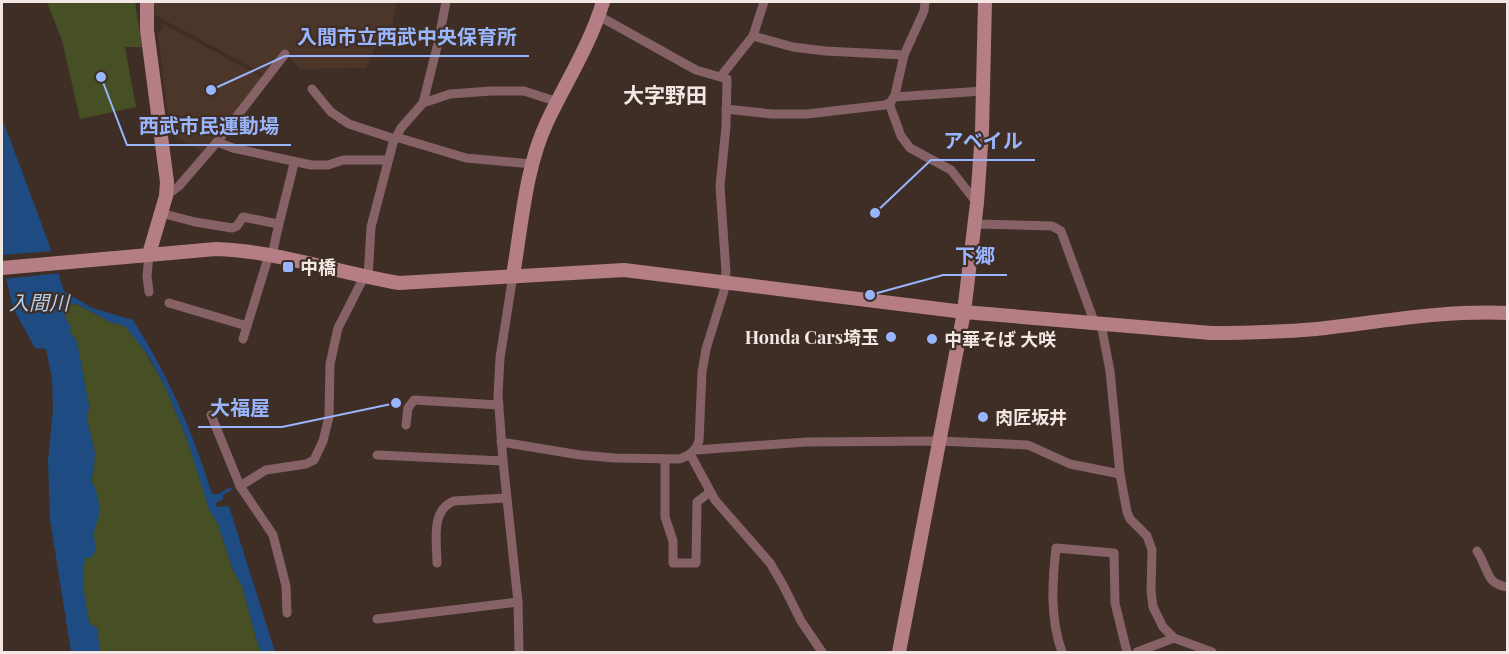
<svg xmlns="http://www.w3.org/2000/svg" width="1509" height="654" font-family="'Playfair Display','Noto Sans JP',serif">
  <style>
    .built { fill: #4c362a }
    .green { fill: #465024 }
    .water { fill: #1e4b81 }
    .pier { fill: #3e2e25 }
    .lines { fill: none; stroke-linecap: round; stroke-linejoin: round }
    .street { stroke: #866267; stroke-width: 9 }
    .secondary { stroke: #b57d84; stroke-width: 14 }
    .poi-dot { fill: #99b5fd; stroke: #3e2e25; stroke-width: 2 }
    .labels { text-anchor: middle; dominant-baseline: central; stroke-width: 4.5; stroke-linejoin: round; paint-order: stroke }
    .poi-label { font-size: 18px; font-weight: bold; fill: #f2e7e2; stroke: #3e2e25; text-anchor: start }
    .water-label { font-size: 20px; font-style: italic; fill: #b4cdee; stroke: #3e2e25 }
    .quarter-label { font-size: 21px; font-weight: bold; fill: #f2e7e2; stroke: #3e2e25 }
    .leader { fill: none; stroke: #99b5fd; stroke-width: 2 }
    .callout-dot { fill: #99b5fd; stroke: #3e2e25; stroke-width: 2 }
    .callout-label { font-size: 20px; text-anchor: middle; font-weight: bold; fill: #99b5fd; stroke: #3e2e25; stroke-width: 4.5; stroke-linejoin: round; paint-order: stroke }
  </style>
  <rect width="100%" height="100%" fill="#3e2e25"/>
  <!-- built -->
  <g class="built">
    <path d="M153,2H396L392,30L377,43L366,68L300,69L282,50L265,75L155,15Z"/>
    <path d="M164,24L264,78L203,152L170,134L158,35Z"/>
  </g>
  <!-- green -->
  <g class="green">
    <path d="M47,2H135L142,47H125L136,107L80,119L62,40Z"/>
    <path d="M77,304L110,322L125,326L142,346L165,387L187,439L214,518L218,524L233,570L242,586L260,652H100L97,628L89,623C86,605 81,585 83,567C88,534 110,515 91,480L94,469L95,453L87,419L89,406L77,342L70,332L65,318L67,305Z"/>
  </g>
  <!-- water -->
  <path class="water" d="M2,118L49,244L64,291L92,308L133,320C168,375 193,432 212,494H218L231,487L232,490L223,495V499L216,503L217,507L229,506L275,652H260L242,586L233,570L218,524L209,510L187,439L165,387L147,354L125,326L110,322L77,304L67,305L65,318L71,327L70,332L77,342L89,406L87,419L95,453L94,469L91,480C98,493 101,504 98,519C97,523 94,529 94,533C94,542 98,549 92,557L86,558L83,568L84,592L89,623L97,628L100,652H71L50,519L48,461L53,409L52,379L46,349L35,348L13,308L2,260Z"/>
  <!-- pier -->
  <path class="pier" d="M54,251L61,273L3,279L2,255Z"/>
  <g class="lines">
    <!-- street -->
    <g class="street">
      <path d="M753,36L793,47L825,51L904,55"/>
      <path d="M721,76L753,36L764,2"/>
      <path d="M312,89L331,112L349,124L395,139"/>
      <path d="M894,97L983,91"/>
      <path d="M423,103L438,43L446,2"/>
      <path d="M889,103L901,136L910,148L951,170L977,203"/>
      <path d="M726,109L772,114H807L885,105L891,102L895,95L904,55L924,11L925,2"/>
      <path d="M396,137L466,158L532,164"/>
      <path d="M217,142L233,148L311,165H328L343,160H388"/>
      <path d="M166,196L179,186L217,142L285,54"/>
      <path d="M161,213L195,222L232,228L237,226L243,217L278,224"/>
      <path d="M975,224L1052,226L1061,231L1095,324"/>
      <path d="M149,254L147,276L149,292"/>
      <path d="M272,256C278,224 287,194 294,163"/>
      <path d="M513,275L500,358L498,395L503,461L518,602L519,652"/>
      <path d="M368,278L371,227L393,143L401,128L423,103L450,94L491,91H524L558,102"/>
      <path d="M169,303L247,326"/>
      <path d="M1101,324L1110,371L1120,474L1127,512L1130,519L1147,536L1152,550L1151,591L1153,607L1163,627L1174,638L1212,652"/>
      <path d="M243,339L269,255"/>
      <path d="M211,415L240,486L273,535L286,586L287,613"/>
      <path d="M406,425L408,408L414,400L499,405"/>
      <path d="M501,442L580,455L615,458L679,459C689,456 695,452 699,441L702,372L706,349L724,291L726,272L720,186L726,127L727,79L696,70L599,16"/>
      <path d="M696,450L806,442L939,441L1028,445L1070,464L1120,474"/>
      <path d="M690,454L715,500L770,563L783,585L801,621L822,652"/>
      <path d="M377,455L503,461"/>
      <path d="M665,459V517L673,541V563H696L697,502L710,492"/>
      <path d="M240,486L266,470L306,464L314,460L323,441L329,417L330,364L338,328L364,277"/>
      <path d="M1477,551C1489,569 1485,584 1508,587"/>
      <path d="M437,563C437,542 430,510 454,501L506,498"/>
      <path d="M377,619L518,602"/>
      <path d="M1062,652C1050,619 1052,583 1056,548L1114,553L1115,603L1127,652"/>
      <path d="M1137,652L1174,638"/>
    </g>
    <!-- secondary -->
    <g class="secondary">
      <path d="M147,2V30L167,182L166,196L149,254"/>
      <path d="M2,268L216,249C278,251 338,273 399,283L624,270L964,312L1211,333C1246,333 1281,332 1316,329C1380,322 1443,310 1508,313"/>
      <path d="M513,275C522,224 525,169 547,122C566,82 590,45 603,2"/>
      <path d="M899,652L964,312L977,203L982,131L985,2"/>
    </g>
  </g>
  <!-- markers -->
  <g class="poi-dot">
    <rect x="282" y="261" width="12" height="12" rx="3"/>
    <circle cx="891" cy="337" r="6"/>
    <circle cx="932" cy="339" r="6"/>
    <circle cx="983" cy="417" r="6"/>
  </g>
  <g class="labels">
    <!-- poi labels -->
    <g class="poi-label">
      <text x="300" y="267">中橋</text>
      <text x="879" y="337" text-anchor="end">Honda Cars埼玉</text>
      <text x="944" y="339">中華そば 大咲</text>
      <text x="995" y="417">肉匠坂井</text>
    </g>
    <!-- water labels -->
    <g class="water-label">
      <text x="39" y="301">入間川</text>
    </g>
    <!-- quarter labels -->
    <g class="quarter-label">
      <text x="665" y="94">大字野田</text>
    </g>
  </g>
  <!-- callouts -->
  <path class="leader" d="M211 90L285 56H529M101 77L127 145H291M875 213L931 160H1035M870 295L943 275H1007M396 403L282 427H198"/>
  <g class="callout-dot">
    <circle cx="211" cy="90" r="6"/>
    <circle cx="101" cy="77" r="6"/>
    <circle cx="875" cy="213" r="6"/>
    <circle cx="870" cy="295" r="6"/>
    <circle cx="396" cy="403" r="6"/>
  </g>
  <g class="callout-label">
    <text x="407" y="44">入間市立西武中央保育所</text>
    <text x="209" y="133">西武市民運動場</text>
    <text x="983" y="148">アベイル</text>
    <text x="975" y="263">下郷</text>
    <text x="240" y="415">大福屋</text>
  </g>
  <!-- border -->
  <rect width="1509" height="654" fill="none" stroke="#f2e7e2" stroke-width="6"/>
</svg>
